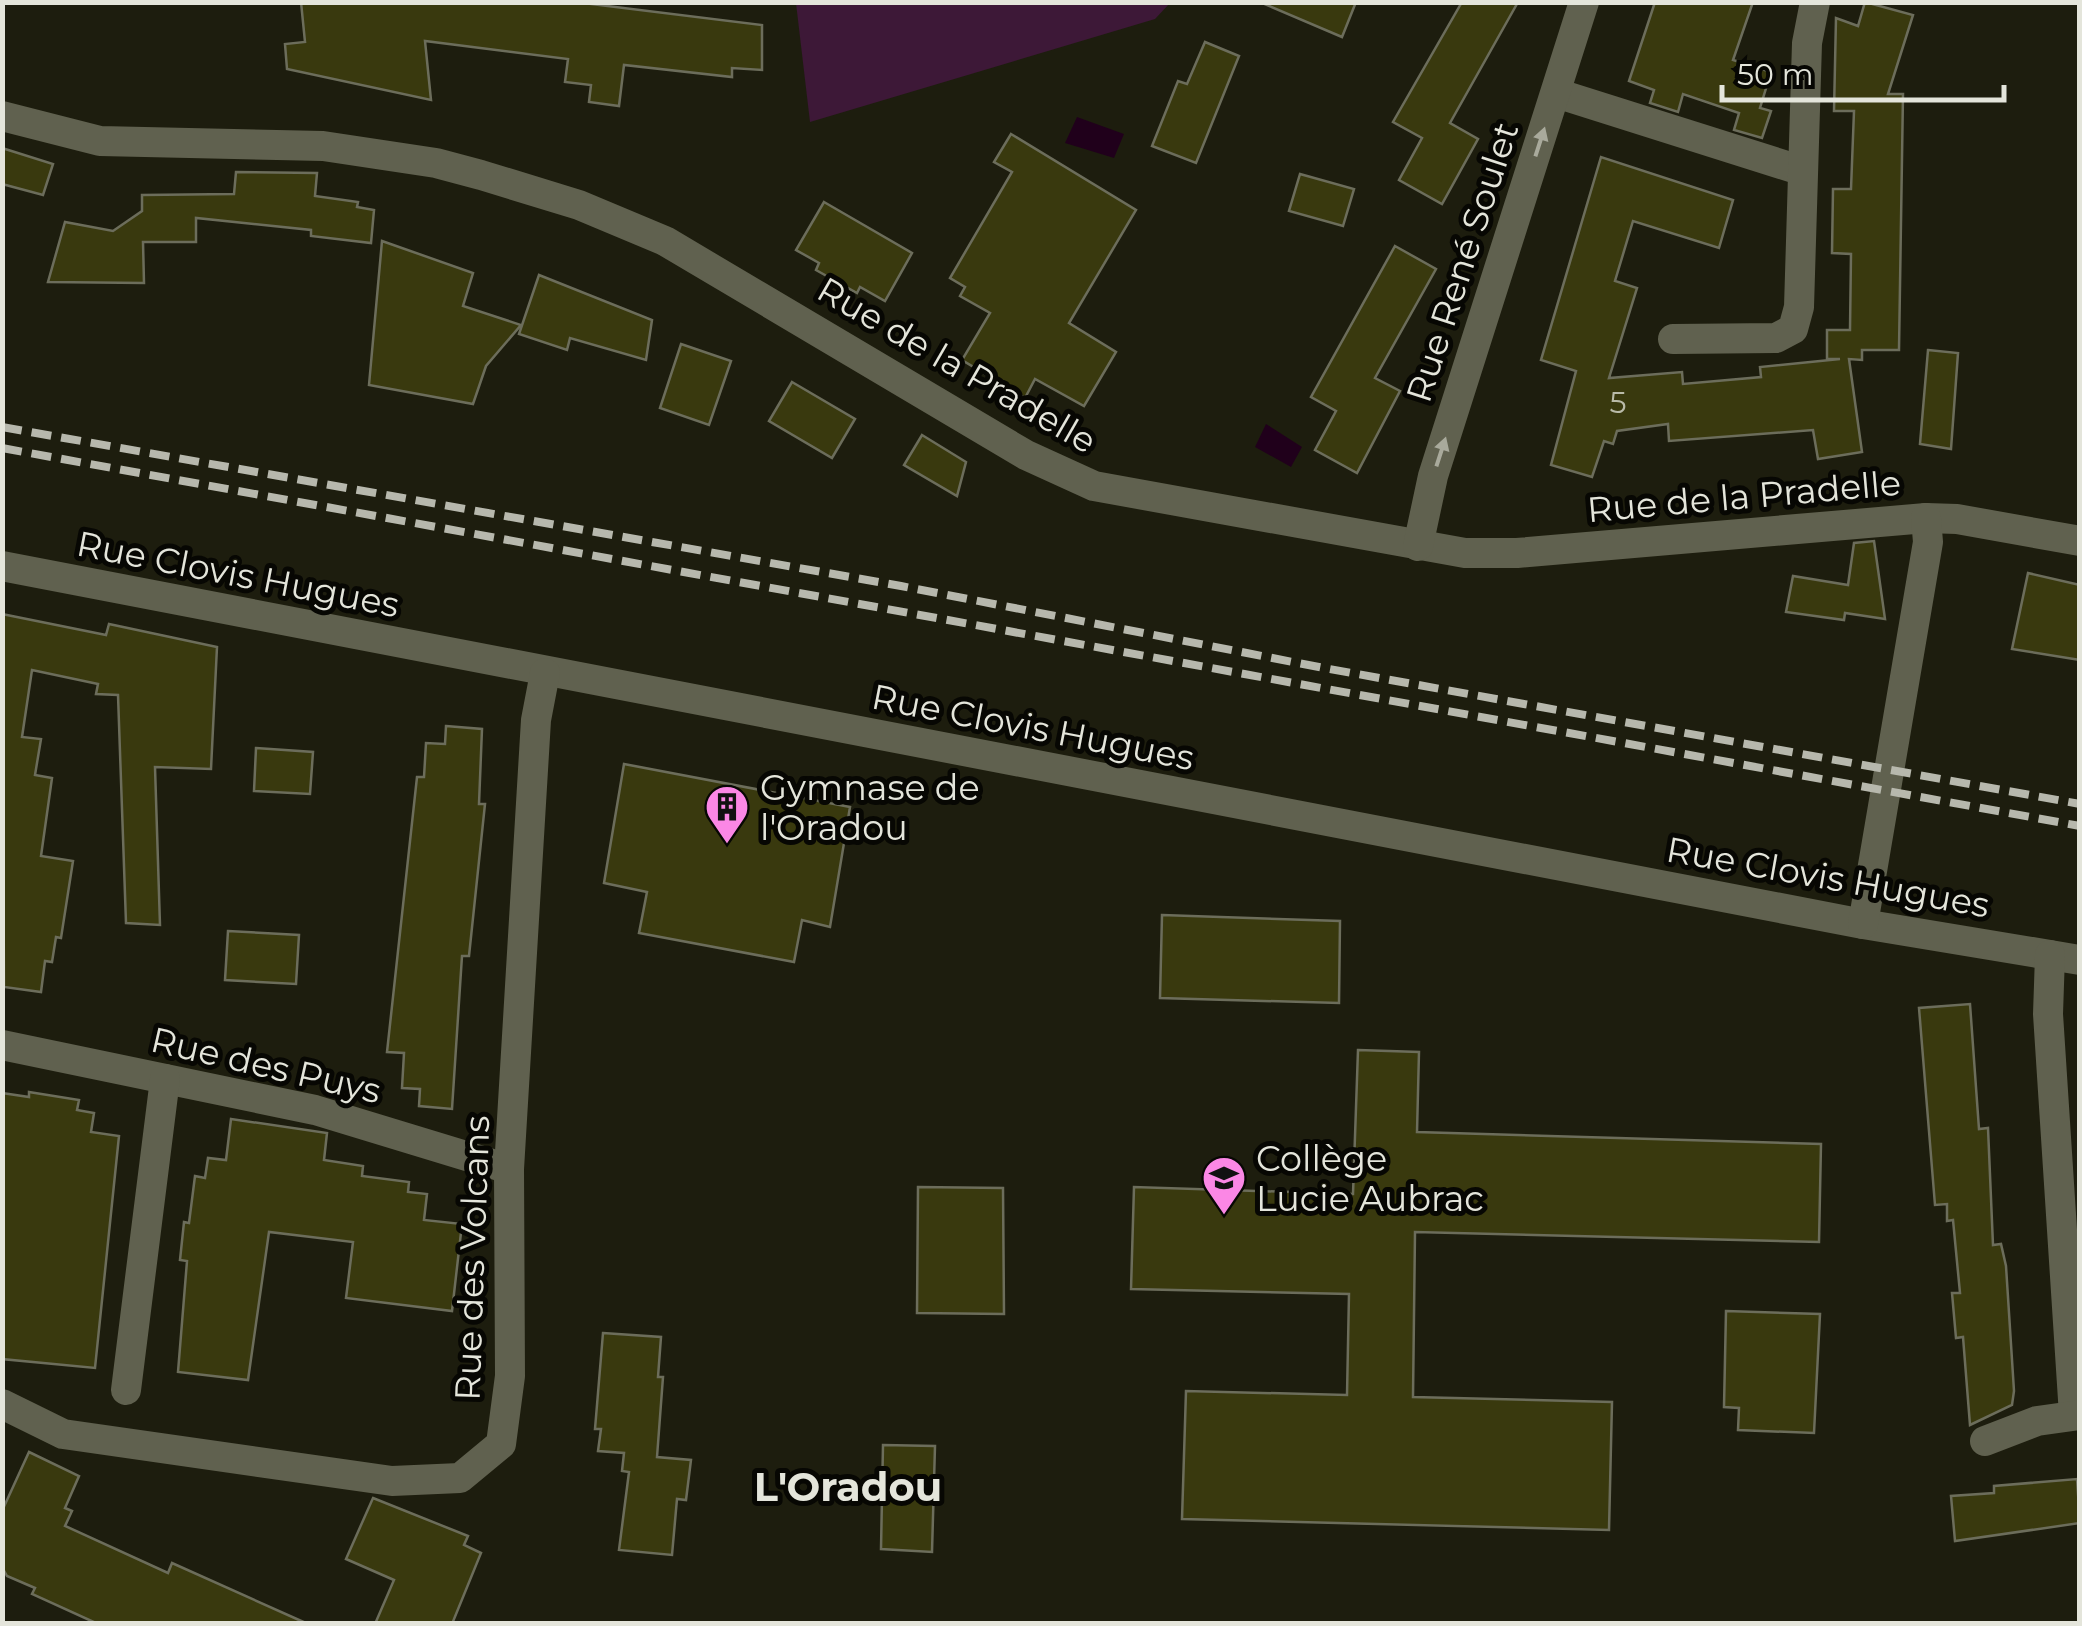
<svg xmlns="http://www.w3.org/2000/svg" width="2082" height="1626" font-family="Montserrat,sans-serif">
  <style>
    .green { fill: #3d1837 }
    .water { fill: #20001b }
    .building { fill: #39390e; stroke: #6c6d5b; stroke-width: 2.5 }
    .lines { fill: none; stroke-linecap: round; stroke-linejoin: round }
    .minor { stroke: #60614f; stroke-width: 30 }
    .rail { stroke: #b7b8ad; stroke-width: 8; stroke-dasharray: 20 10; stroke-linecap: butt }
    .oneway { fill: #a9aa9c }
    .labels { text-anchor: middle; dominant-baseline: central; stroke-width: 10; stroke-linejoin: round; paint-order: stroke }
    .number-label { font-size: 30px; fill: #b9baa8 }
    .street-label { font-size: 35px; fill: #e4e5db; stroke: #070703 }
    .poi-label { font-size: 35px; fill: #e4e5db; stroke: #070703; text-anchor: start }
    .quarter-label { font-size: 40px; font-weight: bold; fill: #e4e5db; stroke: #070703 }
  </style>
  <rect width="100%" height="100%" fill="#1d1d0e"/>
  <!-- green -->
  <path class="green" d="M796,3V2L1170,3L1155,19L810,122Z"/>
  <!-- water -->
  <g class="water">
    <path d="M1077,117L1124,134L1114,158L1065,143Z"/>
    <path d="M1266,424L1302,447L1291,467L1255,447Z"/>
  </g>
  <!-- building -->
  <g class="building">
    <path d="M301,2H575L762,25V70L732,68V77L624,65L619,106L589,102L591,85L565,82L568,59L425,41L431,100L287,69L285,44L305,42Z"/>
    <path d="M1260,2H1356L1342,37Z"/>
    <path d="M1462,2H1518L1450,123L1478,139L1442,204L1399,180L1422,138L1393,122Z"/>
    <path d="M1655,2H1753L1733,60L1771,72L1760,108L1771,111L1762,138L1734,130L1739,113L1683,94L1678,112L1650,103L1654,90L1629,81Z"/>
    <path d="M1865,2L1913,15L1888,94H1903L1899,350H1862V360L1849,359L1862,452L1818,459L1813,430L1669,441L1668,424L1617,431L1613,444L1604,441L1592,477L1551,465L1576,371L1541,360L1601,157L1733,200L1719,248L1633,221L1615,281L1637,288L1609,378L1682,372L1683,384L1761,377L1760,367L1840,359H1827V330H1850L1851,254L1832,253L1833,189H1851L1854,111H1834L1836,18L1858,26Z"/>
    <path d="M1205,42L1239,56L1196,163L1152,146L1178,81L1187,84Z"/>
    <path d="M1011,134L1136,210L1069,323L1116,352L1084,406L1035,379L1025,398L962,360L990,313L960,296L965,287L950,278L1012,172L994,162Z"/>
    <path d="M2,148L53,164L43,195L2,184Z"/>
    <path d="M236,172L317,173L315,196L358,202L357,207L374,210L371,243L311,236V230L196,218V242H143L144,283L48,282L65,222L113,231L142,211V195L234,194Z"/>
    <path d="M1300,174L1354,189L1343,226L1289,211Z"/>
    <path d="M824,202L912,253L885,301L860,287L857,293L816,270L819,263L796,250Z"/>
    <path d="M382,241L473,273L463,306L521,325L486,366L473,404L369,385Z"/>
    <path d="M1395,246L1436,269L1375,378L1400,391L1357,473L1315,450L1336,411L1311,397Z"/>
    <path d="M539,275L652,320L646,360L570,338L567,350L519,334Z"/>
    <path d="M681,344L731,361L709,425L660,408Z"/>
    <path d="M1928,350L1958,353L1951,449L1920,444Z"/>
    <path d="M792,382L855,419L832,458L769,421Z"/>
    <path d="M922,435L966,462L957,496L904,465Z"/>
    <path d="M1874,541L1885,619L1845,613L1844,620L1786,612L1793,576L1848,585L1854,543Z"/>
    <path d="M2028,573L2080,585V660L2012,649Z"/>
    <path d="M2,614L106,635L109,624L217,647L211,769L155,767L160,925L126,923L118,695L96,694L98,684L32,670L22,737L41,739L35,775L52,778L41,856L73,861L61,938L56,937L52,962L45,961L41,992L4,987Z"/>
    <path d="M446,726L482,729L479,804H485L469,956H462L452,1109L419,1106L420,1089L402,1088L404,1053L387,1052L417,777H424L426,743L445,744Z"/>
    <path d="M256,748L313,752L310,794L254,791Z"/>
    <path d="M624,764L850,807L830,927L802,920L794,962L639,933L647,892L604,883Z"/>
    <path d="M1162,915L1340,921L1339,1003L1160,998Z"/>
    <path d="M228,931L299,935L296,984L225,980Z"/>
    <path d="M1970,1004L1979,1129L1988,1128L1993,1245L2001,1244L2006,1266L2014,1391L2012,1405L1970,1425L1963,1337L1956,1338L1952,1293H1960L1953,1220L1947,1221V1204L1935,1205L1919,1008Z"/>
    <path d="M1358,1050L1419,1052L1417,1132L1821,1144L1819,1242L1415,1232L1413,1397L1612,1402L1609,1530L1182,1519L1186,1391L1347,1395L1349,1294L1131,1289L1134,1187L1353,1194Z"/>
    <path d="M29,1092L79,1100L77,1110L94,1113L91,1132L119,1136L95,1368L2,1359V1093L29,1097Z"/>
    <path d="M231,1119L327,1133L324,1160L363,1166L362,1176L409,1182L408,1192L427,1194L424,1220L462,1224L452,1311L346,1298L353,1242L269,1232L248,1380L178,1372L187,1261L180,1260L184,1222L189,1223L195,1176L205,1178L208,1158L226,1160Z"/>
    <path d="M918,1187L1003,1188L1004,1314L917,1313Z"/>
    <path d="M1726,1311L1820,1314L1814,1433L1738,1430L1739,1408L1724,1407Z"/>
    <path d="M603,1333L661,1337L658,1377H663L657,1457L691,1460L686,1500L677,1499L672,1555L619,1550L629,1472L622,1471L624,1453L598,1451L601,1429H595Z"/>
    <path d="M883,1445L935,1446L932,1552L881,1549Z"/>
    <path d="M29,1452L79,1476L65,1508L72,1511L65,1526L168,1573L172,1563L308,1624H98L32,1594L35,1588L7,1576L2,1567V1511Z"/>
    <path d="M2077,1479L2080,1523L1955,1541L1951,1496L1994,1493V1486Z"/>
    <path d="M373,1498L468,1536L464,1545L481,1553L452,1624H375L394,1580L346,1559Z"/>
  </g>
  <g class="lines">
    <!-- minor -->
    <g class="minor">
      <path d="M1556,93L1803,171"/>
      <path d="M2,116L100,141L323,146L436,163L481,175L579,205L665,241L1026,455L1094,486L1465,553H1517L1926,518L1957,519L2080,541"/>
      <path d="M1673,339L1776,338L1793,329L1799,307L1807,43L1815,2"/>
      <path d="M1418,546L1433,476L1584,2"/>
      <path d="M2,566L1863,924L2080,960"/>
      <path d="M1863,924L1928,542L1926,518"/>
      <path d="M2050,955L2048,1014L2074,1415"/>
      <path d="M2,1045L315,1110L509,1169"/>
      <path d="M126,1390L165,1079"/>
      <path d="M2,1404L63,1434L392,1481L460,1478L501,1444L510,1376L509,1169L536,720L545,673"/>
      <path d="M1985,1441L2037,1421L2080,1415"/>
    </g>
    <!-- rail -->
    <g class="rail">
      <path d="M2,427L901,586L1324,668L2080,804"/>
      <path d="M2,448L2080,826"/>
    </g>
  </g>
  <!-- one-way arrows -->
  <defs><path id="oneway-solid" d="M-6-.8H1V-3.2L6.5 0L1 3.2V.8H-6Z" transform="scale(2.5)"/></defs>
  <g class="oneway">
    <use href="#oneway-solid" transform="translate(1540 142) rotate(-72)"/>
    <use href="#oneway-solid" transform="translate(1441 452) rotate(-72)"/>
  </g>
  <!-- icons -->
  <defs>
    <symbol id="building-pin" viewBox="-11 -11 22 30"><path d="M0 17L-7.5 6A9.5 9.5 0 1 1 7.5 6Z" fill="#fb87e5" stroke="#070703"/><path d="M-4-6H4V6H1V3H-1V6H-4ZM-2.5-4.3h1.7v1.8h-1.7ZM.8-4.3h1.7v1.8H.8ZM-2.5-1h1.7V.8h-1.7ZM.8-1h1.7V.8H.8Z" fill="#111"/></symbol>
    <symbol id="school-pin" viewBox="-11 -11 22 30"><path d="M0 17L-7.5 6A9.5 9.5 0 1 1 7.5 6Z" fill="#fb87e5" stroke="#070703"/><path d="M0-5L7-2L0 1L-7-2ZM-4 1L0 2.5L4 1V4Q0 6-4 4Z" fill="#111"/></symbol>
  </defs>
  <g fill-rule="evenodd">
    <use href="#building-pin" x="702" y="782" width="50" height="68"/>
    <use href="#school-pin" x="1199" y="1153" width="50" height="68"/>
  </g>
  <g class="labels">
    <!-- number labels -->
    <g class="number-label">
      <text x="1618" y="402">5</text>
    </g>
    <!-- street labels -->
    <g class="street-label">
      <text transform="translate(1462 262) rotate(-72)">Rue René Soulet</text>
      <text transform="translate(957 365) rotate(30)">Rue de la Pradelle</text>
      <text transform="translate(1744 496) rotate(-5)">Rue de la Pradelle</text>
      <text transform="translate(238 574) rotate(11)">Rue Clovis Hugues</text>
      <text transform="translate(1033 727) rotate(11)">Rue Clovis Hugues</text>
      <text transform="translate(1828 877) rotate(10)">Rue Clovis Hugues</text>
      <text transform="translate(266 1065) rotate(13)">Rue des Puys</text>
      <text transform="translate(472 1258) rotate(-88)">Rue des Volcans</text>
    </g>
    <!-- poi labels -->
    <g class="poi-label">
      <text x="760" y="787">Gymnase de<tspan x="760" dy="40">l'Oradou</tspan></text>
      <text x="1256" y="1158">Collège<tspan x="1256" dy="40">Lucie Aubrac</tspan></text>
    </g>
    <!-- quarter labels -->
    <g class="quarter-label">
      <text x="848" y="1486">L'Oradou</text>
    </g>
  </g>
  <!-- border -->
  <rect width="2082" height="1626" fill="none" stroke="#e4e5db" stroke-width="10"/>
  <!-- scale -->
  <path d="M1722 85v15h282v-15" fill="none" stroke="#e4e5db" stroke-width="5"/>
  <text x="1737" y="85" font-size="30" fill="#e4e5db" stroke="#070703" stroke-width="8" paint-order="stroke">50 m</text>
</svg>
